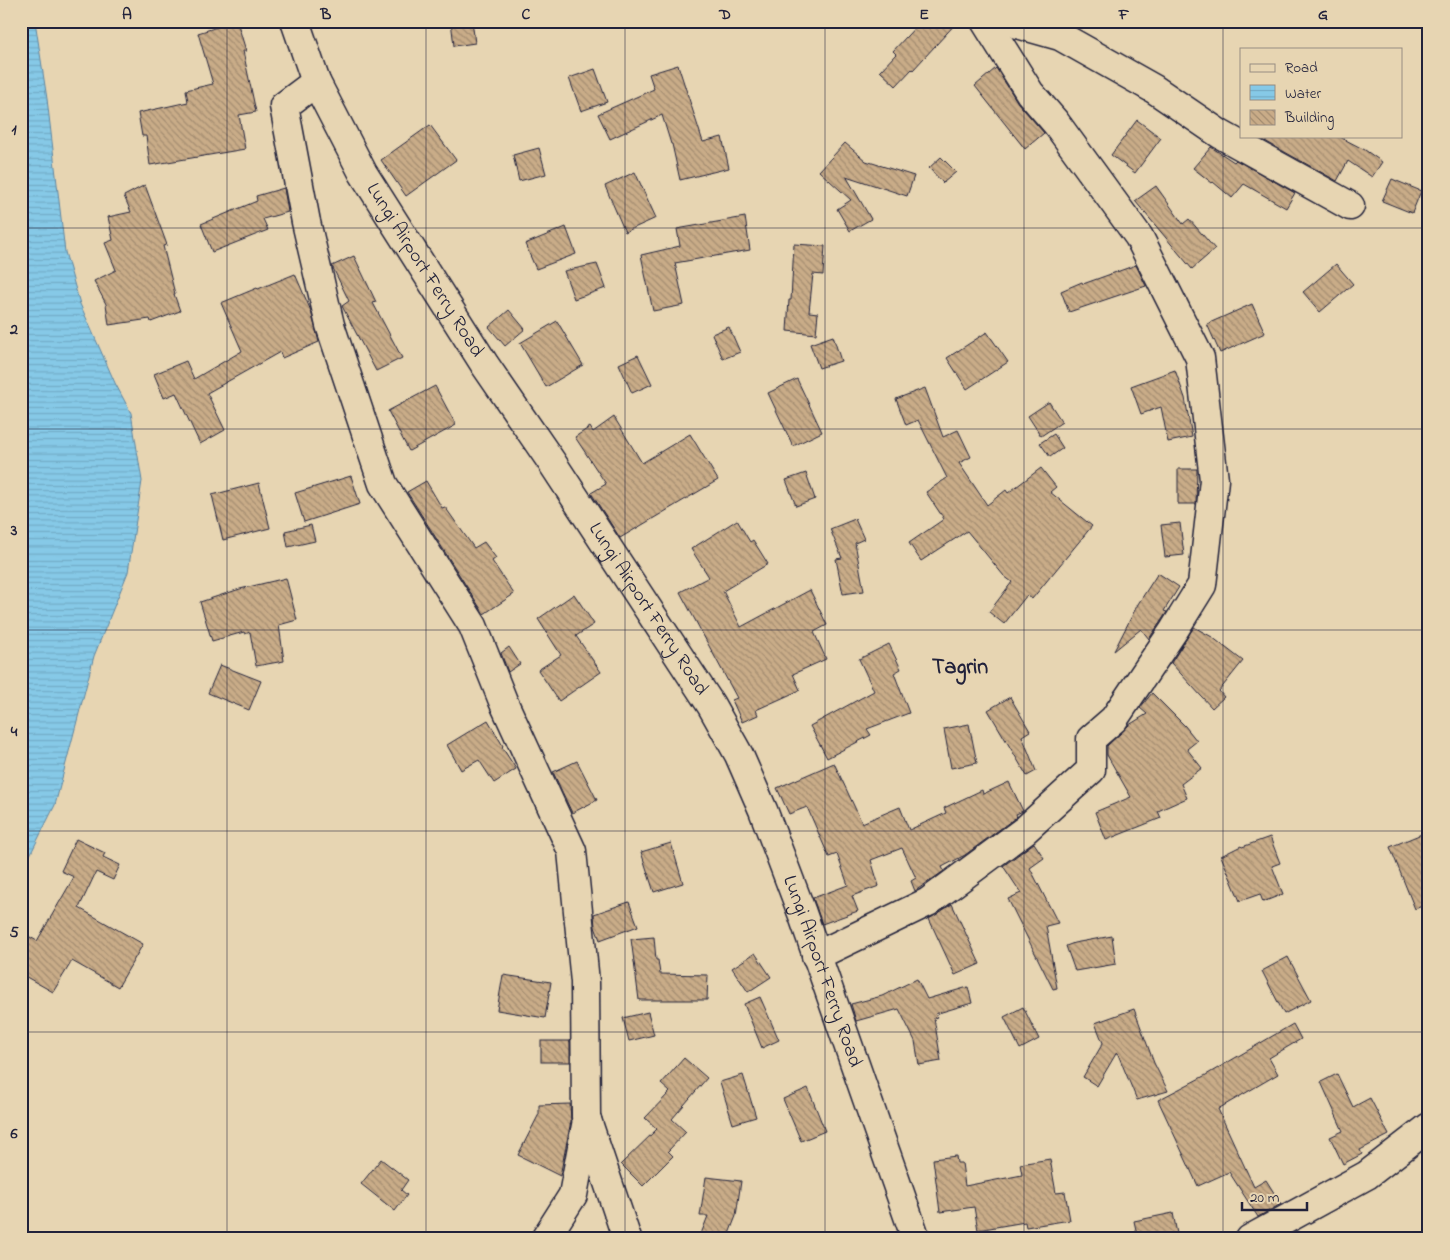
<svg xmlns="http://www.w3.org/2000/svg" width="1450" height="1260" font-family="'Indie Flower',sans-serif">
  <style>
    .water { fill: url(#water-rules); stroke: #5e86a2 }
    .building { fill: url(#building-back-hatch); stroke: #22223b }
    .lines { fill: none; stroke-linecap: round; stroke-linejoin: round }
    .minor-casing { stroke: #22223b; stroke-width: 31 }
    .major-casing { stroke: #22223b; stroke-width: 31 }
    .minor { stroke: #e7d5b2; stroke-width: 28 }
    .major { stroke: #e7d5b2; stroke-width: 28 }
    .grid { fill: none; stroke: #22223b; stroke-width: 1; stroke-opacity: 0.55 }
    .labels { text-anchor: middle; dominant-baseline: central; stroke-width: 4.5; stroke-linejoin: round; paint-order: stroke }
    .street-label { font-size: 20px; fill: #22223b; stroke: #e7d5b2 }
    .quarter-label { font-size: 22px; font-weight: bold; fill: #22223b; stroke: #e7d5b2 }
    .neatline { fill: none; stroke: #22223b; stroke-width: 2 }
    .grid-label { font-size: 16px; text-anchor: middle; font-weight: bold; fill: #22223b }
  </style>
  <defs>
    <pattern id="water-rules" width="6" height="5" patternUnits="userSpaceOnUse" patternTransform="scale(1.25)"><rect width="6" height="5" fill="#86c9e7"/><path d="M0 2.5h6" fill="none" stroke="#73acc7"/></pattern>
    <pattern id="building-back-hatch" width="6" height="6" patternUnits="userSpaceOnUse" patternTransform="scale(1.25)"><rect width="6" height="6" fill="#c9ac88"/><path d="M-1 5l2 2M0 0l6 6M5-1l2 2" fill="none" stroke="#a38c70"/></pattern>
  </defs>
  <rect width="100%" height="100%" fill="#e7d5b2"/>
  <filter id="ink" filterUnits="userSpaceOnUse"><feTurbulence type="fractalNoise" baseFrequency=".02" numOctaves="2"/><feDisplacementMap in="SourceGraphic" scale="10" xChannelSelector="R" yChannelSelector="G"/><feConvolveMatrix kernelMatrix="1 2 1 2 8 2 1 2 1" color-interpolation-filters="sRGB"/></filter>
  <g filter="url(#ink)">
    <!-- water -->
    <path class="water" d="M21,21H35L47,99L65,252L80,304L115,383L131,413L142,481L128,572L94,656L55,805L21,873Z"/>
    <!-- building -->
    <g class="building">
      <path d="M237,21L246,51H243L256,112L239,115L245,149L150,165L146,136H142L138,113L188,102L186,90L213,84L198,33Z"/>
      <path d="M451,21H472L475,43L454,46Z"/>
      <path d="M921,21H958L913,70L912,69L896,86L880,71L896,54L893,51Z"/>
      <path d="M678,65L703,142L722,137L729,168L680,180L672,144H671L662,115L610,139L598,114L654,89L649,74Z"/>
      <path d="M996,68L1018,103L1044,133L1025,149L975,86Z"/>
      <path d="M595,69L607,102L581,111L569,78Z"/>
      <path d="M1137,120L1161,138L1135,173L1111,155Z"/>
      <path d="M430,125L456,160L406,196L381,160Z"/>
      <path d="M1265,136H1338L1365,150L1382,162L1372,177L1348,161L1337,181L1263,140Z"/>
      <path d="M845,143L866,161L914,176L907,196L846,176L871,219L850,231L837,209L851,200L819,171Z"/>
      <path d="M1211,147L1234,162L1236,160L1295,193L1286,208L1244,184L1232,198L1213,182L1212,183L1193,168Z"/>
      <path d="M539,148L546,174L519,181L513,155Z"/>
      <path d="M941,157L956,172L943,183L929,168Z"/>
      <path d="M635,172L656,218L625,232L605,186Z"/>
      <path d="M1392,179L1421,191L1412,213L1382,201Z"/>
      <path d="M145,185L167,245L163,246L175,294H174L180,311L151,322L150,319L109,325L106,304L94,281L116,270L105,243L113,240L108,217L131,212L124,196Z"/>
      <path d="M1156,186L1183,224L1189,219L1215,249L1192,269L1135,201Z"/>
      <path d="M284,188L288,212L263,219L268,230L212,252L201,224L257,201L256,196Z"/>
      <path d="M745,217L750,250L675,263L684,305L653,311L641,255L680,246L677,229Z"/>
      <path d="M566,227L576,254L536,269L525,244Z"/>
      <path d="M794,244L825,246L823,275L813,274L809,312L818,313L816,334L787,331L789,300H791Z"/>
      <path d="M354,256L376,302L373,303L402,358L376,371L342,306L349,301L332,266Z"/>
      <path d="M597,264L606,288L574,299L564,271Z"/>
      <path d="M1336,264L1353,284L1320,312L1303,292Z"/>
      <path d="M1136,265L1146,286L1069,312L1061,291L1082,282L1083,284Z"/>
      <path d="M295,274L311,311L319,342L282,358L280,352L207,393L225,430L200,444L176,393L164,398L154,374L186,361L194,379L242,351L221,303L257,288L258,289Z"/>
      <path d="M1252,304L1265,333L1220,353L1207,324Z"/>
      <path d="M509,310L525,329L505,346L489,327Z"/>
      <path d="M557,321L583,365L546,387L520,343Z"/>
      <path d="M729,327L740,352L723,359L712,334Z"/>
      <path d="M987,332L1008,362L967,389L947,358Z"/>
      <path d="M833,336L841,361L819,368L810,344Z"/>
      <path d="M638,355L652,384L632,393L619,364Z"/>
      <path d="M1175,370L1185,398L1192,437L1168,442L1161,407L1141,414L1131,386Z"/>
      <path d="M797,379L822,432L793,446L768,393Z"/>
      <path d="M435,386L456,425L409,451L388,411Z"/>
      <path d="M925,388L943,437L958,430L971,457L959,463L987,505L1006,490L1008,493L1041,468L1056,487L1050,492L1092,526L1032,599L1027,595L1004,624L989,612L1012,582L1004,576L967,531L921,561L909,543L944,519L926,492L947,478L918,420L906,425L896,399Z"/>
      <path d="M1049,402L1062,422L1041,436L1028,416Z"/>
      <path d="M614,417L642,463L690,434L718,480L620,538L591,493L606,484L575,437L590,427L593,432Z"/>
      <path d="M1054,434L1063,448L1050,457L1040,443Z"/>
      <path d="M1178,469H1197L1196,504H1178Z"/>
      <path d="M806,473L815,499L796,506L786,480Z"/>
      <path d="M351,476L360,504L304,522L295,493Z"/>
      <path d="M426,481L442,508L445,507L474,548L484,542L496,558L492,561L514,594L484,614L407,492Z"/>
      <path d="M259,483L270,528L223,540L212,495Z"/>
      <path d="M855,519L864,539L855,543L864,591L843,594L836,559L842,558L830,529Z"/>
      <path d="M737,520L750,542L753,540L768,564L723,591L741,627L810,590L827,625L814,632L826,659L793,674L800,690L756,710L758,715L742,722L732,700L737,698L680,592L709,577L691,549Z"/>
      <path d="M1180,523L1184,555L1165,557L1161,525Z"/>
      <path d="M311,525L315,541L288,547L285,531Z"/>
      <path d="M1158,573L1179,587L1164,611L1167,612L1149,639L1141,629L1114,651L1138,604Z"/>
      <path d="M286,578L297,620L279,625L284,661L256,666L250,632L245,634L244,632L212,641L200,602L240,589Z"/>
      <path d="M574,594L594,624L576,636L601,672L559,701L538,670L561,655L538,619Z"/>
      <path d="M1194,627L1212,637L1243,661L1219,691L1224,697L1212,708L1171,663Z"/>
      <path d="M889,644L901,669L894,673L909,713L867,729L871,735L827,758L810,726L874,691L859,659Z"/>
      <path d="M509,647L520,664L508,672L501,653Z"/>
      <path d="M220,665L261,681L249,710L208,693Z"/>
      <path d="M1152,693L1185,726L1197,741L1187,749L1202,768L1181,784L1187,798L1158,811L1161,818L1106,840L1095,812L1131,797L1107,755V746L1129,725L1147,714L1140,708Z"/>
      <path d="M1010,697L1030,731L1022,736L1036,771L1027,776L988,710Z"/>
      <path d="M488,720L503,746L502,747L516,769L494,783L479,760L461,770L447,745Z"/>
      <path d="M969,724L977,763L951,768L944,729Z"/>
      <path d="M577,761L597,800L572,813L553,772Z"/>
      <path d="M834,763L862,823L900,807L909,830L946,813L944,808L982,790L983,794L1009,782L1023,811L1016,814L1017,816L1015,818L965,855L942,867L944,871L915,891L911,881L916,878L902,848L871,860L879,886L852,896L858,911L822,924L813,898L848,885L837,854L829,857L807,807L789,814L777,788Z"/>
      <path d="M1429,831V903L1415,909L1390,847Z"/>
      <path d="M1270,837L1280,863L1272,866L1283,894L1263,902L1260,894L1240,901L1221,856L1241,846L1242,847Z"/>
      <path d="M76,839L105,853L103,857L120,865L113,880L96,872L79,908L143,944L118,987L72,961L53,992L21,974V932L37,941L74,877L61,871Z"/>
      <path d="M671,843L683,883L654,892L641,852Z"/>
      <path d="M1034,843L1044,858L1030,868L1058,923L1046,926L1057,988L1053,989L1008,899L1021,893L1003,866Z"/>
      <path d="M629,902L638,926L600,940L595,927L594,914Z"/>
      <path d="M952,904L980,964L955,975L929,919Z"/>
      <path d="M1112,936L1116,964L1075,971L1066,946L1074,943Z"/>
      <path d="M654,937L656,960H658L660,974L708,975L707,1000H639L631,939Z"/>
      <path d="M755,953L771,977L748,992L732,968Z"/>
      <path d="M1288,957L1311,1000L1284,1014L1262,971Z"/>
      <path d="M503,975L551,982L545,1018L497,1010Z"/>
      <path d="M917,979L927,999L968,987L972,1003L935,1014L937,1017L934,1018L941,1061L919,1065L915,1041L899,1009L856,1021L851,1004L882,996Z"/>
      <path d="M760,997L779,1040L762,1048L744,1004Z"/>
      <path d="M1023,1007L1039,1039L1020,1049L1004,1017Z"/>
      <path d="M1134,1009L1154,1063L1168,1091L1137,1100L1117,1052L1097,1086L1083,1077L1103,1043L1095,1023Z"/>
      <path d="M648,1012L654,1035L629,1041L623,1018Z"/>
      <path d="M1293,1024L1301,1039L1269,1058L1278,1074L1218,1109L1254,1187L1266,1180L1281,1204L1258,1217L1229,1172L1198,1186L1158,1100L1206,1075Z"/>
      <rect x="541" y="1041" width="29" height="21"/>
      <path d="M684,1058L707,1078L672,1119L686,1132L668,1151L673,1156L643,1186L621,1164L657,1129L645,1118L670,1092L661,1084Z"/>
      <path d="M1337,1074L1353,1107L1370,1098L1389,1135L1360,1150L1362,1154L1343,1164L1330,1137L1343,1131L1321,1082Z"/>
      <path d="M743,1075L756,1117L733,1124L720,1082Z"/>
      <path d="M808,1088L825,1131L801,1141L783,1099Z"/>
      <path d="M570,1104L571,1121L560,1176L518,1155L539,1114V1105Z"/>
      <path d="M956,1156L957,1163H962L965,1186L1022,1175L1020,1164L1050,1159L1056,1193L1065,1192L1070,1220L1026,1227L1025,1222L978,1230L974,1207L940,1212L933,1159Z"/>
      <path d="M381,1159L408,1180L401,1190L407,1195L395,1211L361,1184Z"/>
      <path d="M706,1177L741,1181L736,1216L727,1239H699L708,1216H700Z"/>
      <path d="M1173,1213L1178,1239H1138L1134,1221Z"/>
    </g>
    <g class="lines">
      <defs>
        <g id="minor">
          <path d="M1007,21L1060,36L1154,89L1220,134L1350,206"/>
          <path d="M316,82L284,106L306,222L330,325L383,484L473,626L503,701L572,851L585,982L586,1117L627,1239"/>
          <path d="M816,956L928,902L1025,830L1091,770V739L1114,719L1174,630L1202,585L1214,480L1200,358L1139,237L1056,123L1030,93L985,21"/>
          <path d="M545,1239L573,1195L587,1120"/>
          <path d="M1250,1239L1367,1175L1429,1127"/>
        </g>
        <g id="major">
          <path id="s1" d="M295,21L316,82L363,173L485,365L551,461L711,705L739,755L763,810L802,913L916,1239"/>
        </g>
      </defs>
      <!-- minor casing -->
      <use href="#minor" class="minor-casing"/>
      <!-- major casing -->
      <use href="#major" class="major-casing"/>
      <!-- minor -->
      <use href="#minor" class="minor"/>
      <!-- major -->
      <use href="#major" class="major"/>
    </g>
  </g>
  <!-- grid -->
  <path class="grid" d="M227,21V1239M426,21V1239M625,21V1239M825,21V1239M1024,21V1239M1223,21V1239M21,228H1429M21,429H1429M21,630H1429M21,831H1429M21,1032H1429"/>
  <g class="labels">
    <!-- street labels -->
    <g class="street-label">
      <text stroke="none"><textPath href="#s1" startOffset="282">Lungi Airport Ferry Road</textPath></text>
      <text stroke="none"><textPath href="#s1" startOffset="688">Lungi Airport Ferry Road</textPath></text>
      <text stroke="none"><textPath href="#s1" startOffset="1092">Lungi Airport Ferry Road</textPath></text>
    </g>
    <!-- quarter labels -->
    <g class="quarter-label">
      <text x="960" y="668">Tagrin</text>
    </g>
  </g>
  <!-- margin -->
  <rect width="1450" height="1260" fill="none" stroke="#e7d5b2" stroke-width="55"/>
  <!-- legend -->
  <rect x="1240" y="48" width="162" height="90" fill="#e7d5b2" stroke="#988d82"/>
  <rect x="1250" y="64" width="25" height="8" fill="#e7d5b2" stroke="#988d82"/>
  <text x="1285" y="72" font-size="15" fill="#22223b">Road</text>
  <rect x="1250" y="85" width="25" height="15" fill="url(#water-rules)" stroke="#988d82"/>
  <text x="1285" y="98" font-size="15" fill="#22223b">Water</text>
  <rect x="1250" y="110" width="25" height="15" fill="url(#building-back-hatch)" stroke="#988d82"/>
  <text x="1285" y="122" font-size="15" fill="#22223b">Building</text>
  <!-- scale -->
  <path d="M1242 1202v8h65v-8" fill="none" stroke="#22223b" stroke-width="2.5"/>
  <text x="1250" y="1202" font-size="15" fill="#22223b" stroke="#e7d5b2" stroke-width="4" paint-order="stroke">20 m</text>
  <rect x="28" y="28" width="1394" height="1204" class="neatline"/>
  <g class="grid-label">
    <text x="127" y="19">A</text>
    <text x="326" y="19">B</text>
    <text x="526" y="19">C</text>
    <text x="725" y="19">D</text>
    <text x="924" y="19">E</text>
    <text x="1124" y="19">F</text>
    <text x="1323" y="19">G</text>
    <text x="14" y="134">1</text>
    <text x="14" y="334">2</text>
    <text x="14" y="535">3</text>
    <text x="14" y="736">4</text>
    <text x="14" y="937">5</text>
    <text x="14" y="1138">6</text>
  </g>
</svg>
